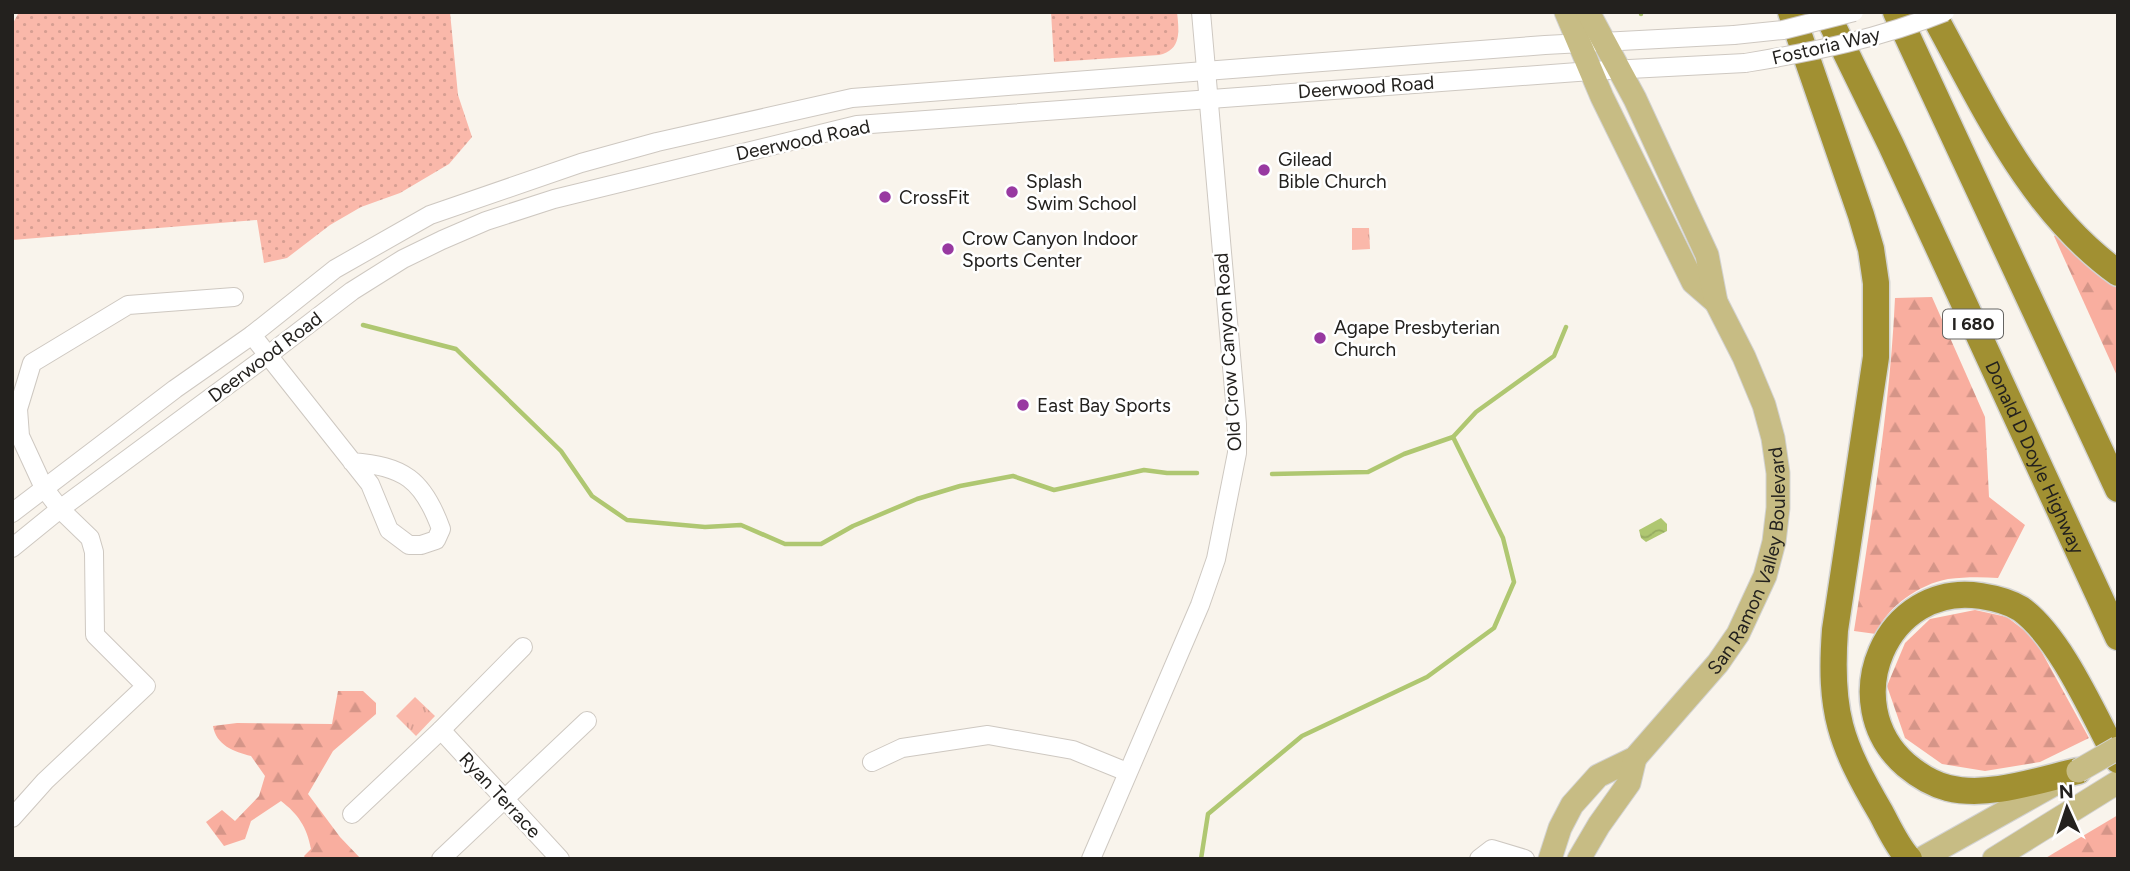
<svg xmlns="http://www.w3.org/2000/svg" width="2130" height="871" font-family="Figtree,sans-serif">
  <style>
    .grass { fill: url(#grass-dots) }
    .forest { fill: url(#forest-firs) }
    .park { fill: url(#park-tufts) }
    .water { fill: url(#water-waves) }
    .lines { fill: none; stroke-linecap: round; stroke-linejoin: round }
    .stream { stroke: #afc771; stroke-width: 4.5 }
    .minor-casing { stroke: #cec8c1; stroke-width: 20 }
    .major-casing { stroke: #d3d3d2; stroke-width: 25 }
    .highway-casing { stroke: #d3d3d2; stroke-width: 29 }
    .minor { stroke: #fff; stroke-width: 18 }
    .major { stroke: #c7bc84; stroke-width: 23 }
    .highway { stroke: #a19032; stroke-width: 26 }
    .minor-bridge-casing { stroke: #cec8c1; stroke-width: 20; stroke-linecap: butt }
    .major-bridge-casing { stroke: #d3d3d2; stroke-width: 25; stroke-linecap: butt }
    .minor-bridge { stroke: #fff; stroke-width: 18 }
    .major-bridge { stroke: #c7bc84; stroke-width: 23 }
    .poi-dot { fill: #9839a1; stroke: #fff; stroke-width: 2.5 }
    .labels { text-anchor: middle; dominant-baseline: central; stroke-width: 5; stroke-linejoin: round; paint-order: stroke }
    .shield { fill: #fff; stroke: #656462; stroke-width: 2 }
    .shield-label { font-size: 18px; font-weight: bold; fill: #23211e }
    .street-label { font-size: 19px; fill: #23211e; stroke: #fff }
    .poi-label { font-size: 19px; fill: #23211e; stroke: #fff; text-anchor: start }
  </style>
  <defs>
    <pattern id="grass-dots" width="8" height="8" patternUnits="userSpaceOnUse" patternTransform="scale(1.75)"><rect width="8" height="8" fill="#fab8aa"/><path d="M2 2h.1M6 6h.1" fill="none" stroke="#d69e92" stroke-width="1.8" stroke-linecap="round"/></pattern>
    <pattern id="forest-firs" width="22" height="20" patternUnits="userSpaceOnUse" patternTransform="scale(1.75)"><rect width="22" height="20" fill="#f9ae9f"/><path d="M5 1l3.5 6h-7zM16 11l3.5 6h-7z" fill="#d59588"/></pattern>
    <pattern id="park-tufts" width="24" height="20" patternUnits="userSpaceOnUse" patternTransform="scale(1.75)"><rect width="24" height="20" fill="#fab8aa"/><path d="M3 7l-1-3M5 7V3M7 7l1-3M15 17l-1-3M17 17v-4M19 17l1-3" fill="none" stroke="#d69e92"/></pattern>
    <pattern id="water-waves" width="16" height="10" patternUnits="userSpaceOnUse" patternTransform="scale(1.75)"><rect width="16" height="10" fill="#afc771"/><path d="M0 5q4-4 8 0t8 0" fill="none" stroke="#96ab61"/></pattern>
  </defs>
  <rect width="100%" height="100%" fill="#f9f4ec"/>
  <!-- grass -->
  <g class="grass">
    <path d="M19,12H450L458,95L472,137L449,164L400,193L361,207L330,225L287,258L264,263L257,220L12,240V25Z"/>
    <path d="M1051,12H1177C1179,31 1182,50 1159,55L1054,62Z"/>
  </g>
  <!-- forest -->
  <g class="forest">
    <path d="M2061,232L2118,278V378L2054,236Z"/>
    <path d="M1932,297L1985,417L1989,497L2025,525L1998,578C1981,577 1965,577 1948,579C1920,584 1886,607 1876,634L1854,631C1871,520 1890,409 1895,298Z"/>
    <path d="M1975,610L2007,617L2034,638L2089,738L2040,762L1985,771L1942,764L1905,738L1887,686L1905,643L1930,619Z"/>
    <path d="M338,691H363L376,703V714L333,751L308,794L340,837L361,859H306L304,856L311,849C307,827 298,814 281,801L251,821L245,839L224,846L206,822L222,810L235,821L259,796L265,776L251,756C234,752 216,745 213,726L237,723L332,724Z"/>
    <path d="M2118,815V859H2044Z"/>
  </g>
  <!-- park -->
  <g class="park">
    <path d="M1352,228H1369L1370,249L1352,250Z"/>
    <path d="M415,697L435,716L416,736L396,716Z"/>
  </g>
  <!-- water -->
  <path class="water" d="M1661,518L1667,524V531L1646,542L1641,538L1639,530Z"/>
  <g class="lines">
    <!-- stream -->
    <g class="stream">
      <path d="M1641,14V12"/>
      <path d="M363,325L456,349L561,451L592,496L627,520L705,527L741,525L785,544H821L853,526L917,499L960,486L1013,476L1054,490L1144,470L1167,473H1197"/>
      <path d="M1272,474L1368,472L1404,454L1453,437"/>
      <path d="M1201,859L1208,814L1302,736L1427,677L1494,628L1514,582L1503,538L1453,437L1476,412L1554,356L1566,327"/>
    </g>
    <defs>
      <g id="minor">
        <path d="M252,335L370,484L389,530L409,545H421L436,540L441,529C423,479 403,466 352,462"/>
        <path d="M12,513L175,389L252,335L335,269L430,215L581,163L657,142L852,98L1545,45L1734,35"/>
        <path d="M12,548L60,509L267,356L352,291L403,259L442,240L486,221L554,199L857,125L1591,71L1745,63"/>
        <path d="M441,730L560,859"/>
        <path d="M872,762L902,748L988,735L1073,750L1127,772"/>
        <path d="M352,814L441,730L523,647"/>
        <path d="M12,818L45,781L146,686L95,635L94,552L90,538L60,509L44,488L20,436L18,409L32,363L128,305L234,297"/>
        <path d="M441,859L587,721"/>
        <path d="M1091,859L1200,605L1216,559L1237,453V424L1201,12"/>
        <path d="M1479,859L1492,849L1525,859"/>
      </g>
      <g id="major">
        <path d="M1566,12L1602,97L1693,282L1716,302"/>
        <path id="s1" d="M1550,859L1560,828L1572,805L1598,776L1635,758L1718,663L1738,634L1765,576L1774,542L1778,508V473L1773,438L1764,405L1744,357L1716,302L1707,255L1635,99L1588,12"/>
        <path d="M1579,859L1599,825L1629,783L1635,758"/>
        <path d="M1921,859L2060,781"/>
        <path d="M1994,859L2118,782"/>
      </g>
      <g id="highway">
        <path d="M1791,12L1861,215L1871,249L1876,283V357L1835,630C1829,712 1840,743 1881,813C1889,828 1897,846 1909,859"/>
        <path id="s2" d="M1826,12L1891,145L2118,637"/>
        <path d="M1896,12L2118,489"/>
        <path d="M1932,12C1984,106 2029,209 2118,273"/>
        <path d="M2078,771C2038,780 1989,798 1948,788C1932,784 1918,775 1906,765C1835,703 1886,581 1981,596C1994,598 2010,602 2021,609C2061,638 2094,716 2118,760"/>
      </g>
    </defs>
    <!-- minor casing -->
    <use href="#minor" class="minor-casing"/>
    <!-- major casing -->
    <use href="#major" class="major-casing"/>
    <!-- highway casing -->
    <use href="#highway" class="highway-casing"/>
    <!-- minor -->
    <use href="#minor" class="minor"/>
    <!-- major -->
    <use href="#major" class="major"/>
    <!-- highway -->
    <use href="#highway" class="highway"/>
    <defs>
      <g id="minor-bridge">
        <path d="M1734,35L1783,30L1854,12"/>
        <path d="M1745,63C1813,52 1881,38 1945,12"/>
      </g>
      <path id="major-bridge" d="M2078,771L2118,748"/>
    </defs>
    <!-- minor-bridge casing -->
    <use href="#minor-bridge" class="minor-bridge-casing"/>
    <!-- major-bridge casing -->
    <use href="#major-bridge" class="major-bridge-casing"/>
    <!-- minor-bridge -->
    <use href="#minor-bridge" class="minor-bridge"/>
    <!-- major-bridge -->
    <use href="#major-bridge" class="major-bridge"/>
  </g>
  <!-- markers -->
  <g class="poi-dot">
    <circle cx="1264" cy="170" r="7"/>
    <circle cx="1012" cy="192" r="7"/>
    <circle cx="885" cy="197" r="7"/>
    <circle cx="948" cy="249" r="7"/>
    <circle cx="1320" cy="338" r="7"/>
    <circle cx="1023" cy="405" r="7"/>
  </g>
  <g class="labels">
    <!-- shield labels -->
    <rect class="shield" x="1943" y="309.5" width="60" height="29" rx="5"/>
    <g class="shield-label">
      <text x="1973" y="324">I 680</text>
    </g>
    <!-- street labels -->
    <g class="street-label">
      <text transform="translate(1826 46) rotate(-13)">Fostoria Way</text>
      <text transform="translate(1366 87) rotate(-4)">Deerwood Road</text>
      <text transform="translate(803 140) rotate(-12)">Deerwood Road</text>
      <text transform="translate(1228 352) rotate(-94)">Old Crow Canyon Road</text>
      <text transform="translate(265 357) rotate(-37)">Deerwood Road</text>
      <text stroke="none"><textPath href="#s2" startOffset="492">Donald D Doyle Highway</textPath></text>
      <text stroke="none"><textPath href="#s1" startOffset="374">San Ramon Valley Boulevard</textPath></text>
      <text transform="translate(500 795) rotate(47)">Ryan Terrace</text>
    </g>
    <!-- poi labels -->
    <g class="poi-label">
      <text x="1278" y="159">Gilead<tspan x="1278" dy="22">Bible Church</tspan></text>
      <text x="1026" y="181">Splash<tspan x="1026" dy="22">Swim School</tspan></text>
      <text x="899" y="197">CrossFit</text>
      <text x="962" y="238">Crow Canyon Indoor<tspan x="962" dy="22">Sports Center</tspan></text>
      <text x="1334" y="327">Agape Presbyterian<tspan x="1334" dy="22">Church</tspan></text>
      <text x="1037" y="405">East Bay Sports</text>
    </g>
  </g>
  <!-- border -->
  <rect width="2130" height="871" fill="none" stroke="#23211e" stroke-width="28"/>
  <!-- north arrow -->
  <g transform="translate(2067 808) rotate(357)" stroke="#ffffff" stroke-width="5" paint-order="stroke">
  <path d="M0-5L12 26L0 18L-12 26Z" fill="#23211e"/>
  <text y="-10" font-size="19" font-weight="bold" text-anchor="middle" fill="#23211e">N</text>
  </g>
</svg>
